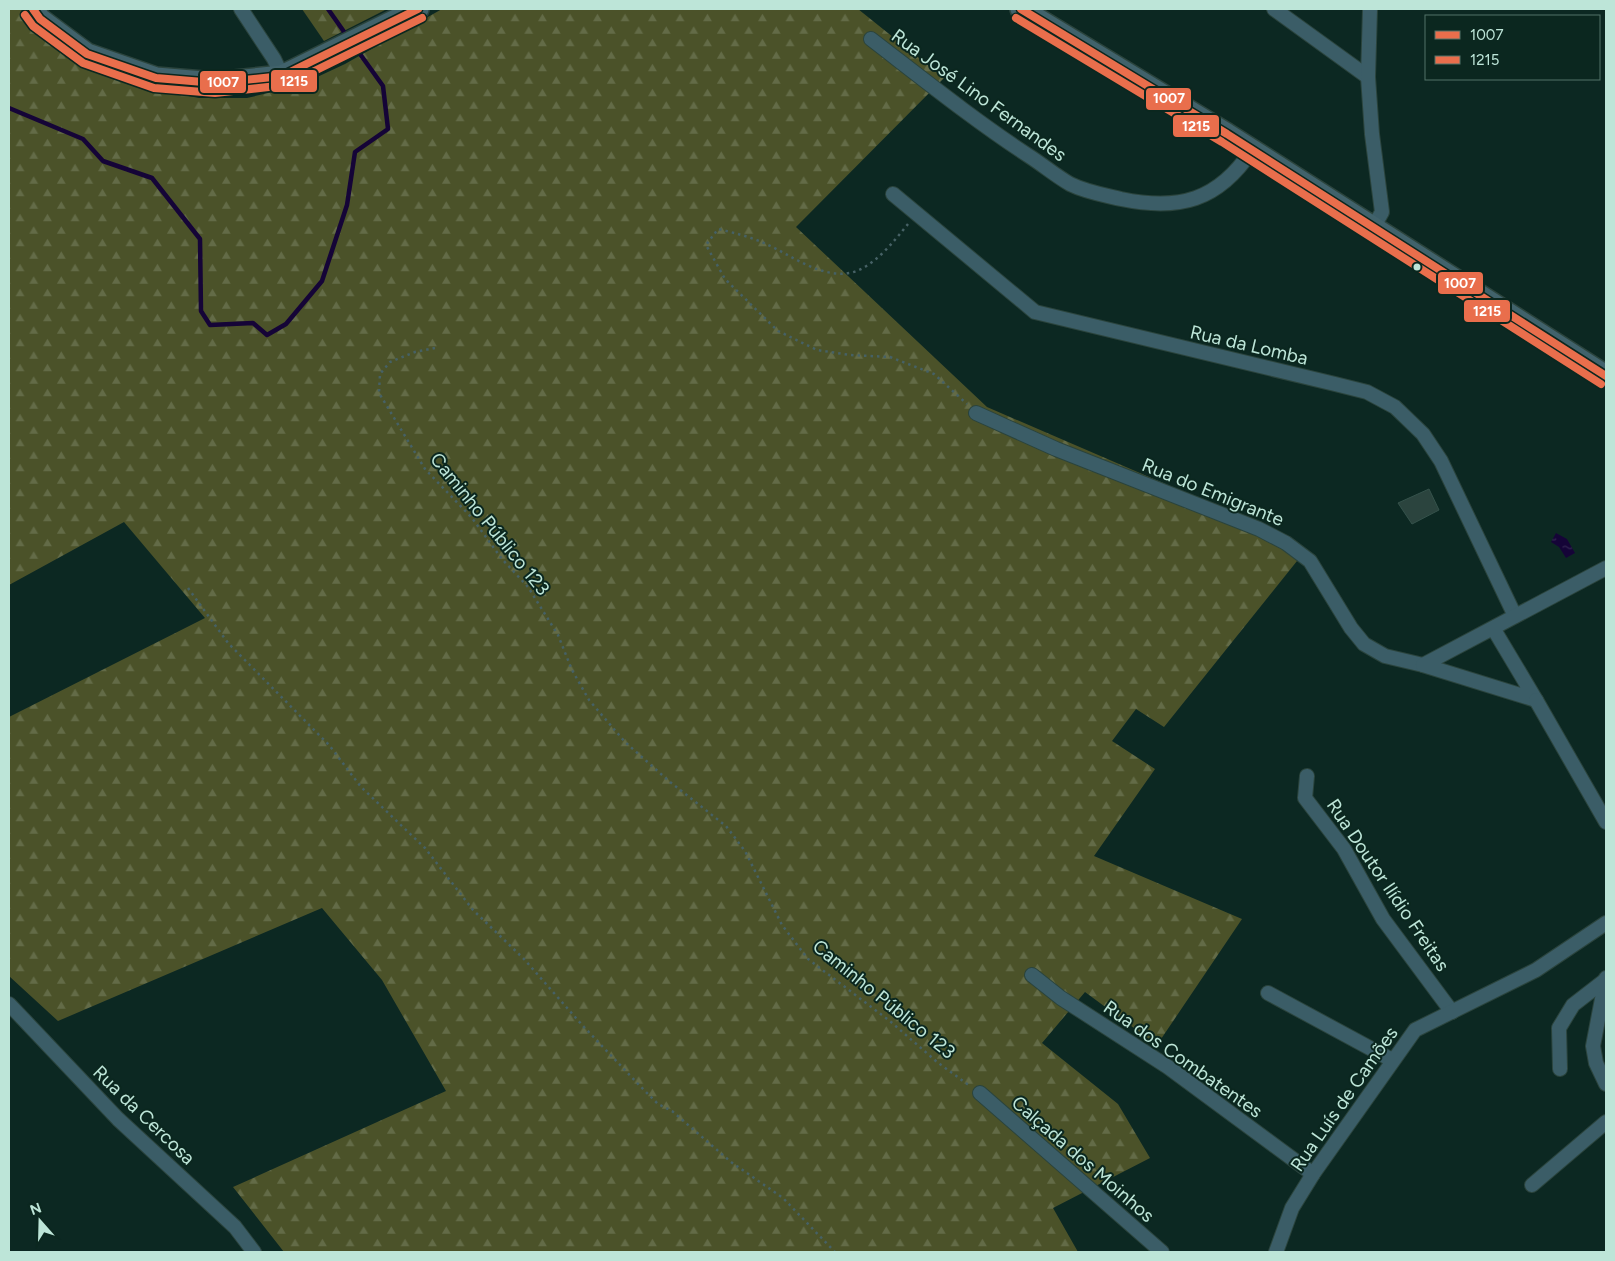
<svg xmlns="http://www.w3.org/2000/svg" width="1615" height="1261" font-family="Figtree,sans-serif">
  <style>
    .forest { fill: url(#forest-firs) }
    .water { fill: url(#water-ripples) }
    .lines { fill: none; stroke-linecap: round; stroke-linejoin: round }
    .stream { stroke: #150437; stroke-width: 4.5 }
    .building { fill: #2b443e; stroke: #35524b }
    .minor-casing { stroke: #2b443d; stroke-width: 16 }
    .primary-casing { stroke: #2b443d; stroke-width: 24 }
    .path { stroke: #466165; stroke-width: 2.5; stroke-dasharray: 2.5 4; stroke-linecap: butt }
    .minor { stroke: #3b5d67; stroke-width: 14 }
    .primary { stroke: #41626b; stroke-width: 21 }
    .bus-1-casing { stroke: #0b271f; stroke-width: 11 }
    .bus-2-casing { stroke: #0b271f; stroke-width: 11 }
    .bus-1 { stroke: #e96e4c; stroke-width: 8 }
    .bus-2 { stroke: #e96e4c; stroke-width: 8 }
    .bus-dot { fill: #bde5d8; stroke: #0b271f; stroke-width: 2 }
    .labels { text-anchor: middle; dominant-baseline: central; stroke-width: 4; stroke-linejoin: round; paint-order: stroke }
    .street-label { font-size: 19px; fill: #bde5d8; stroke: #0b271f }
    .line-badge { stroke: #0b271f; stroke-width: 2 }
    .badge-label { font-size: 14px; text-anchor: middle; font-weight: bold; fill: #fff }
  </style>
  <defs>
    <pattern id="forest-firs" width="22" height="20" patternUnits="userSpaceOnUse" patternTransform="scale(1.25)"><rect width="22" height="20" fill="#4b5229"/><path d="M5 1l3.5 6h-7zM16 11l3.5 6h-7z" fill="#636b47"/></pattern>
    <pattern id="water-ripples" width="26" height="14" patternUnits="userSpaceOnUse" patternTransform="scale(1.25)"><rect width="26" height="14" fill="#150437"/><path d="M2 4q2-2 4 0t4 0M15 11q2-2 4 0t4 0" fill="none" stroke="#352853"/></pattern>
  </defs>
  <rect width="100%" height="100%" fill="#0c2822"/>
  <!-- forest -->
  <g class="forest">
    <path d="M9,9H29L91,61L113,74L153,89L199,98H247L298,86L345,64L442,9H858L944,78L796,227L987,407L1258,524L1305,551L1164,727L1136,709L1112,741L1155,769L1094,856L1242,919L1157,1045L1085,992L1042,1043L1118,1104L1150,1158L1053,1208L1078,1252H284L233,1187L446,1091L382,980L322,908L58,1021L9,976V717L205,618L124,522L9,585Z"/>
    <path d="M302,9H387L324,41Z"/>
  </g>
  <!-- water -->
  <path class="water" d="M1556,533L1567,539L1575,553L1566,558L1559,547L1551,542Z"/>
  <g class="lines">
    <!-- stream -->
    <g class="stream">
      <path d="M328,9L347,36"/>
      <path d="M9,108L83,139L103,161L152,178L200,239L201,311L210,325L253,323L267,335L286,324L322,281L347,205L355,152L388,129L383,86L355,47"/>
    </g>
  </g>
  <!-- building -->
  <path class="building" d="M1429,489L1439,510L1412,524L1398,503Z"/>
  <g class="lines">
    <defs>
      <g id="minor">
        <path d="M241,9L274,59L282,76"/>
        <path d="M1274,9L1368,77"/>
        <path d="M1370,9L1368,77L1372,134L1382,212L1373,228"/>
        <path d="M871,39C923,79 974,120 1029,156C1043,165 1056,176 1070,184C1086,192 1104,195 1121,199C1179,211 1218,201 1252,150"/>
        <path d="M893,194L1035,312L1335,384L1367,392L1395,407L1423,434L1441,461L1515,616"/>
        <path d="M976,413L1056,449L1259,529L1286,543L1310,561L1351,628L1364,644L1385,656L1423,665"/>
        <path d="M1493,628L1536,700L1423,665L1606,568"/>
        <path d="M1536,700L1606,822"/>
        <path d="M1307,776L1305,798L1344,849L1383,919L1452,1012"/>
        <path d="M1032,975L1061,998L1168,1067L1313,1174"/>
        <path d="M1606,978L1593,1046L1596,1063L1606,1084"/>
        <path d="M1268,993L1392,1060"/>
        <path d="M9,1004L118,1119L235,1227L254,1252"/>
        <path d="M1560,1069L1559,1028L1573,1005L1604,981"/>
        <path d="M980,1093L1162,1252"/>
        <path d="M1532,1185L1606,1122"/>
        <path d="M1276,1252L1292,1208L1313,1174L1415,1030L1536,970L1606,923"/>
      </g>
      <g id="primary">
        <path d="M33,9L40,19L87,54L156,78L215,83L282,76L418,9"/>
        <path d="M1021,9L1227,134L1606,376"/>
      </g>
    </defs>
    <!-- minor casing -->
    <use href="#minor" class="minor-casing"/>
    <!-- primary casing -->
    <use href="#primary" class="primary-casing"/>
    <!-- path -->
    <g class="path">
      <path d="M908,224C894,241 873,269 849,273C820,278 791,255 766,244C751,237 735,233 718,229L706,245L725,279L778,331L817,350L850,355L890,357L934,374L967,404"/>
      <path d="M435,348L415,352L390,362L380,374L379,393L425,469L472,518L502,559L528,587L558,635L572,670L589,700L625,742L670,782L726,826L745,851L782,925L808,959L891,1022L937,1062L970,1086"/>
      <path d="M188,588L228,643L329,745L361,787L425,848L473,910L524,959L583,1026L641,1087L658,1104L672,1111L731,1162L783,1198L835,1252"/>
    </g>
    <!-- minor -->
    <use href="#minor" class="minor"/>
    <!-- primary -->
    <use href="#primary" class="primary"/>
    <defs>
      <g id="bus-1">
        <path d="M33,9L40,19L87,54L156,78L215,83L282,76L418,9"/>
        <path d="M1021,9L1227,134L1606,376"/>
      </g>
      <g id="bus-2">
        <path d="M25,15L33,26L83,63L154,88L215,93L286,85L422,18"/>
        <path d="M1016,18L1222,142L1601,384"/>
      </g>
    </defs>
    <!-- bus-1 casing -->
    <use href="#bus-1" class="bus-1-casing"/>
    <!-- bus-2 casing -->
    <use href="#bus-2" class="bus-2-casing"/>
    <!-- bus-1 -->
    <use href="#bus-1" class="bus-1"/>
    <!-- bus-2 -->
    <use href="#bus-2" class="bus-2"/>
  </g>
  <!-- markers -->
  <circle class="bus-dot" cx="1417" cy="267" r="4.5"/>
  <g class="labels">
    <!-- street labels -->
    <g class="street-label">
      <text transform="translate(979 95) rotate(36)">Rua José Lino Fernandes</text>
      <text transform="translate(1249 345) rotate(13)">Rua da Lomba</text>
      <text transform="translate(1213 492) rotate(22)">Rua do Emigrante</text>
      <text transform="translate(490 524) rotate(51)">Caminho Público 123</text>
      <text transform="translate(1388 885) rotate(56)">Rua Doutor Ilídio Freitas</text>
      <text transform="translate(884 999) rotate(39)">Caminho Público 123</text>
      <text transform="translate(1183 1059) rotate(35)">Rua dos Combatentes</text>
      <text transform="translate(1344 1099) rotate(-55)">Rua Luís de Camões</text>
      <text transform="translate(144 1115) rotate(44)">Rua da Cercosa</text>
      <text transform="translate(1083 1159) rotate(41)">Calçada dos Moinhos</text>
    </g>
  </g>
  <g class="line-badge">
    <rect x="270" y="69" width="48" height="24" rx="5" fill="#e96e4c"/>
    <rect x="199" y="70" width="48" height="24" rx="5" fill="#e96e4c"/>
    <rect x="1145" y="87" width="47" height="24" rx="5" fill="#e96e4c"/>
    <rect x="1172" y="114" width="48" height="24" rx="5" fill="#e96e4c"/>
    <rect x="1437" y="271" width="47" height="24" rx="5" fill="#e96e4c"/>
    <rect x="1463" y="299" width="48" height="24" rx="5" fill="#e96e4c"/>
  </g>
  <g class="badge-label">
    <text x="294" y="86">1215</text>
    <text x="223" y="87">1007</text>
    <text x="1169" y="103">1007</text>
    <text x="1196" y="131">1215</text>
    <text x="1460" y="288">1007</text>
    <text x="1487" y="316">1215</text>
  </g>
  <!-- border -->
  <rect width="1615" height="1261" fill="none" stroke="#bde5d8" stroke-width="20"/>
  <!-- legend -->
  <rect x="1425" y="15" width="175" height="65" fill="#0b271f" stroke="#527369"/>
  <rect x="1435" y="31" width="25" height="8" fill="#e96e4c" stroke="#527369"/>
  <text x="1470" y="40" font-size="15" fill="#bde5d8">1007</text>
  <rect x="1435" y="56" width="25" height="8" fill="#e96e4c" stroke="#527369"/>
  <text x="1470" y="65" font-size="15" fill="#bde5d8">1215</text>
  <!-- north arrow -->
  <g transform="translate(40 1221) rotate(340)" stroke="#0b271f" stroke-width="4" paint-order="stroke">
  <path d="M0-4L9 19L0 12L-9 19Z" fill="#bde5d8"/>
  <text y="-8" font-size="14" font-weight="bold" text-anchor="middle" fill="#bde5d8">N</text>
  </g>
</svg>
